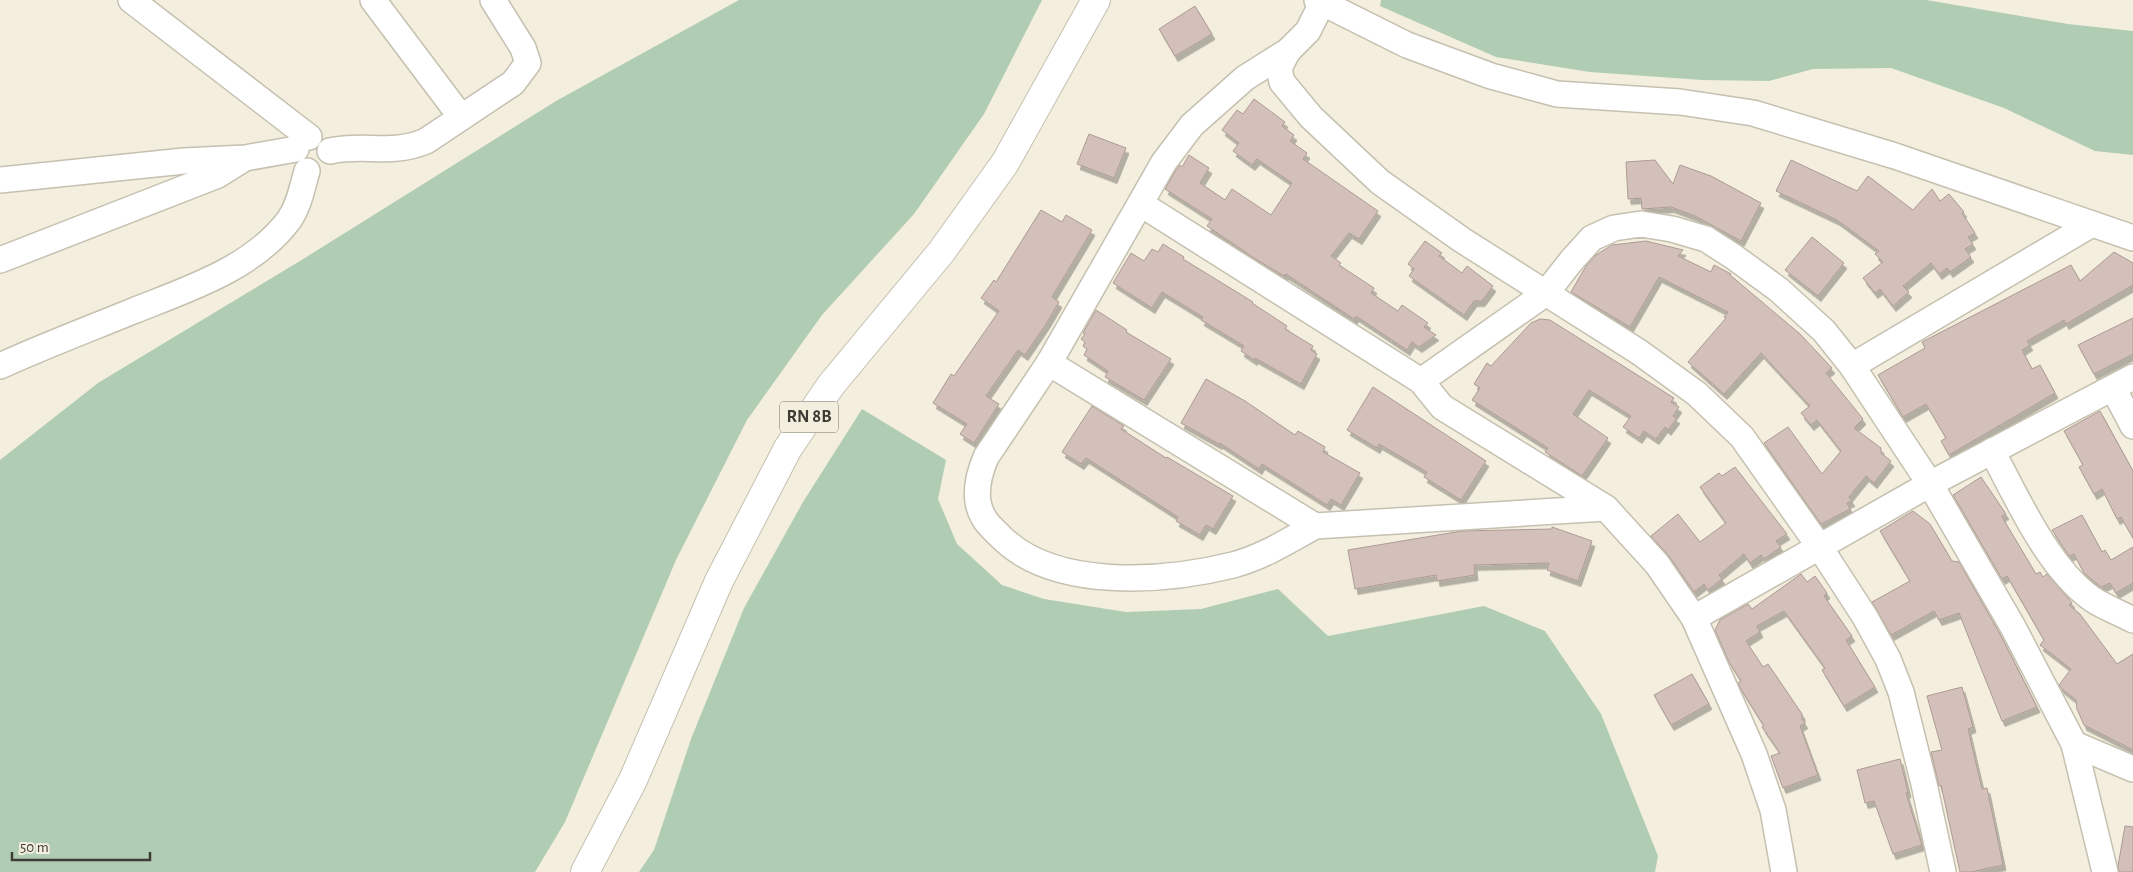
<svg xmlns="http://www.w3.org/2000/svg" width="2133" height="872" font-family="'Alegreya Sans',sans-serif">
  <style>
    .green { fill: #b0cdb4 }
    .building { fill: #d3c0ba; stroke: #ac9a94; filter: url(#shadow) }
    .lines { fill: none; stroke-linecap: round; stroke-linejoin: round }
    .minor-casing { stroke: #c5c0b0; stroke-width: 28 }
    .major-casing { stroke: #c5c0b0; stroke-width: 30 }
    .minor { stroke: #fff; stroke-width: 25 }
    .major { stroke: #fff; stroke-width: 28 }
    .labels { text-anchor: middle; dominant-baseline: central; stroke-width: 5; stroke-linejoin: round; paint-order: stroke }
    .shield { fill: #f3eedd; stroke: #747167; stroke-width: 1 }
    .shield-label { font-size: 18px; font-weight: bold; fill: #3e3c35 }
  </style>
  <defs>
    <filter id="shadow"><feDropShadow dx="3" dy="5.5" stdDeviation="0" flood-color="#0004"/></filter>
  </defs>
  <rect width="100%" height="100%" fill="#f3eedd"/>
  <!-- green -->
  <g class="green">
    <path d="M739,0H1042L984,114L914,214L822,315L747,420L676,560L565,822L535,872H0V460L98,383L300,261L556,101Z"/>
    <path d="M1381,0H1926L2068,24L2133,31V155L2095,151L2004,108L1891,68L1813,69L1769,81L1702,80L1590,72L1496,57L1380,6Z"/>
    <path d="M862,409L946,460L938,499L957,544L1002,585L1044,599L1126,612L1201,609L1278,589L1328,636L1484,606L1545,631L1601,714L1658,856L1655,872H639L654,850L691,739L744,608L803,502Z"/>
  </g>
  <!-- building -->
  <g class="building">
    <path d="M1195,6L1212,34L1175,56L1159,29Z"/>
    <path d="M1254,99L1285,122L1282,126L1294,135L1290,141L1307,153L1303,159L1378,211L1359,239L1349,233L1331,256L1341,263L1339,265L1374,288L1371,293L1398,311L1402,305L1428,323L1424,327L1436,335L1419,347L1412,342L1407,350L1356,316L1354,319L1286,274L1284,276L1257,260L1207,226L1212,219L1165,189L1176,170L1180,165L1182,167L1189,155L1209,168L1200,183L1225,200L1232,189L1271,215L1292,183L1257,159L1252,165L1233,151L1239,143L1222,130L1237,110L1243,114Z"/>
    <path d="M1089,134L1126,148L1114,178L1077,164Z"/>
    <path d="M1655,160L1673,184L1680,165L1711,176L1761,203L1741,241L1695,216L1671,207L1642,209L1641,198L1628,199L1626,162Z"/>
    <path d="M1791,160L1857,191L1868,176L1913,210L1932,189L1940,201L1949,194L1964,212L1962,213L1975,233L1968,237L1973,244L1965,249L1971,257L1950,272L1947,268L1939,274L1931,263L1903,286L1909,292L1893,306L1880,289L1875,293L1863,278L1883,262L1875,254L1879,251L1837,220L1776,191Z"/>
    <path d="M1041,210L1062,222L1066,215L1092,230L1052,297L1059,302L1046,324L1025,355L1018,350L986,396L999,404L974,443L960,434L967,424L933,403L951,374L954,376L999,311L981,298L994,280L996,282Z"/>
    <path d="M1812,237L1844,263L1818,296L1785,270Z"/>
    <path d="M1425,241L1442,253L1439,256L1462,273L1467,266L1493,286L1482,301H1474L1464,315L1409,276L1414,269L1408,264Z"/>
    <path d="M1646,241L1683,250L1678,256L1711,272L1714,265L1731,274L1730,275L1800,334L1832,368L1826,373L1863,419L1854,428L1881,448V453L1891,461L1874,483L1866,476L1849,497L1852,501L1847,503L1850,509L1821,524L1764,443L1788,427L1822,474L1841,451L1817,420L1811,425L1801,413L1810,406L1761,353L1724,394L1688,362L1726,318L1724,317L1728,312L1659,277L1630,327L1571,292L1586,266L1596,255L1612,245Z"/>
    <path d="M1163,244L1184,257L1183,259L1253,302L1252,303L1287,326L1285,329L1313,346L1311,350L1317,354L1301,384L1255,358L1254,360L1241,351L1244,346L1201,320L1203,317L1162,292L1152,308L1113,283L1131,253L1144,261L1152,249L1158,252Z"/>
    <path d="M2114,252L2133,263V285L2066,324L2064,320L2027,341L2030,345L2022,350L2032,369L2040,365L2055,393L1949,455L1941,441L1946,438L1926,404L1903,417L1878,375L1925,348L1922,342L2071,265L2080,281Z"/>
    <path d="M1096,310L1127,330L1126,332L1171,359L1144,400L1105,377L1108,371L1084,355L1087,349L1083,346L1085,342L1081,339L1085,334L1083,333Z"/>
    <path d="M2133,318V354L2094,374L2078,345Z"/>
    <path d="M1540,319L1550,320L1674,398L1671,402L1679,407L1673,416L1677,418L1668,430L1665,427L1656,439L1644,431L1639,438L1623,427L1631,416L1589,390L1573,414L1608,438L1582,476L1545,452L1548,448L1472,400L1480,388L1474,384L1487,363L1491,366L1531,323Z"/>
    <path d="M1206,379L1245,401L1295,435L1298,431L1325,447L1323,452L1360,473L1341,505L1331,499L1327,505L1262,464L1259,469L1220,443L1219,444L1181,423Z"/>
    <path d="M1373,387L1486,461L1461,500L1424,477L1427,472L1379,444L1377,448L1347,430Z"/>
    <path d="M1092,406L1124,426L1121,429L1166,458L1167,457L1233,496L1213,529L1206,525L1200,535L1176,521L1178,517L1086,458L1081,464L1062,452Z"/>
    <path d="M2100,411L2133,471V538L2121,517L2117,519L2102,489L2094,494L2079,467L2083,465L2064,431Z"/>
    <path d="M1735,467L1787,534L1776,541L1781,547L1764,559L1761,555L1750,563L1744,554L1719,575L1722,579L1708,590L1704,584L1694,592L1669,556L1651,536L1678,514L1700,542L1726,523L1700,487L1719,473L1722,476Z"/>
    <path d="M1981,477L2006,514L2002,516L2005,522L2036,574L2040,572L2043,577L2047,574L2068,598L2072,603L2069,605L2080,614L2117,664L2133,654V750L2084,725L2077,709L2076,700L2062,689L2059,685L2071,669L2040,645L2044,640L2007,576L2002,579L1953,495Z"/>
    <path d="M1913,511L1930,524L1952,561L1959,562L2000,634L2037,707L2002,721L1959,613L1939,620L1934,611L1891,635L1872,602L1910,581L1880,531Z"/>
    <path d="M2082,515L2102,552L2105,550L2111,560L2133,547V583L2116,593L2110,583L2101,587L2084,573L2074,554L2069,556L2052,530Z"/>
    <path d="M1552,527L1592,541L1578,581L1547,570L1549,563L1474,565L1475,575L1437,581L1436,575L1355,589L1348,550L1462,531L1552,529Z"/>
    <path d="M1801,574L1807,582L1815,576L1827,593L1824,596L1852,636L1846,640L1875,687L1844,706L1822,670L1825,668L1784,611L1757,626L1760,632L1746,641L1763,667L1768,664L1802,714V719L1805,723L1800,726L1818,775L1783,788L1771,756L1780,753L1762,727L1764,726L1742,691L1738,683L1741,681L1729,662L1715,630L1720,620L1748,604L1752,609Z"/>
    <path d="M1692,674L1709,704L1671,725L1654,695Z"/>
    <path d="M1962,687L1973,727L1968,729L1982,789L1987,788L2003,865L1971,872H1960L1941,785L1939,786L1931,752L1942,750L1927,696Z"/>
    <path d="M1900,759L1908,792L1906,793L1922,845L1893,854L1874,801L1865,803L1857,770Z"/>
    <path d="M2125,826L2133,827V872H2119L2118,866Z"/>
  </g>
  <g class="lines">
    <defs>
      <g id="minor">
        <path d="M131,0L309,137"/>
        <path d="M373,0L461,117"/>
        <path d="M1317,0L1407,45L1491,76L1557,94L1680,102L1753,113L1895,156L2133,238"/>
        <path d="M1322,3L1308,31L1288,51L1279,68L1282,82L1311,117L1380,182L1462,240L1639,352L1697,394L1742,437L1819,546L1865,617L1888,659L1901,692L1924,784L1943,872"/>
        <path d="M1288,51L1245,78L1192,125L1164,162L1049,363L986,457C978,476 972,499 984,518C987,524 994,530 999,535C1052,591 1164,582 1233,565C1263,557 1288,541 1315,526"/>
        <path d="M330,151C365,143 391,156 426,141L513,83L528,63L523,48L493,0"/>
        <path d="M0,180L184,161L245,158L296,149"/>
        <path d="M1141,204L1421,381L1442,407L1606,508L1657,564L1694,618L1754,754L1773,810L1784,872"/>
        <path d="M0,260L218,175L242,160"/>
        <path d="M1049,363L1315,526L1606,508"/>
        <path d="M0,366C44,346 89,329 133,311C188,289 252,269 289,220C299,206 302,188 307,171"/>
        <path d="M1852,366L2092,224"/>
        <path d="M1421,381L1546,293L1572,260L1592,238L1614,228L1641,224L1672,229L1706,239L1734,257L1779,290L1824,331L1852,366L1930,484L2013,627L2074,744L2105,872"/>
        <path d="M2113,388L2133,426"/>
        <path d="M1992,451C2017,498 2048,568 2092,599C2104,607 2120,613 2133,620"/>
        <path d="M1694,618L1930,484L2133,377"/>
        <path d="M2074,744L2133,769"/>
      </g>
      <path id="major" d="M585,872L633,780L719,581L788,448L831,385L942,251L1005,163L1096,0"/>
    </defs>
    <!-- minor casing -->
    <use href="#minor" class="minor-casing"/>
    <!-- major casing -->
    <use href="#major" class="major-casing"/>
    <!-- minor -->
    <use href="#minor" class="minor"/>
    <!-- major -->
    <use href="#major" class="major"/>
  </g>
  <g class="labels">
    <!-- shield labels -->
    <rect class="shield" x="780" y="401.5" width="58" height="31" rx="4"/>
    <g class="shield-label">
      <text x="809" y="417">RN 8B</text>
    </g>
  </g>
  <!-- scale -->
  <path d="M12 852v8h138v-8" fill="none" stroke="#3e3c35" stroke-width="2.5"/>
  <text x="20" y="852" font-size="15" fill="#3e3c35" stroke="#f3eedd" stroke-width="4" paint-order="stroke">50 m</text>
</svg>
